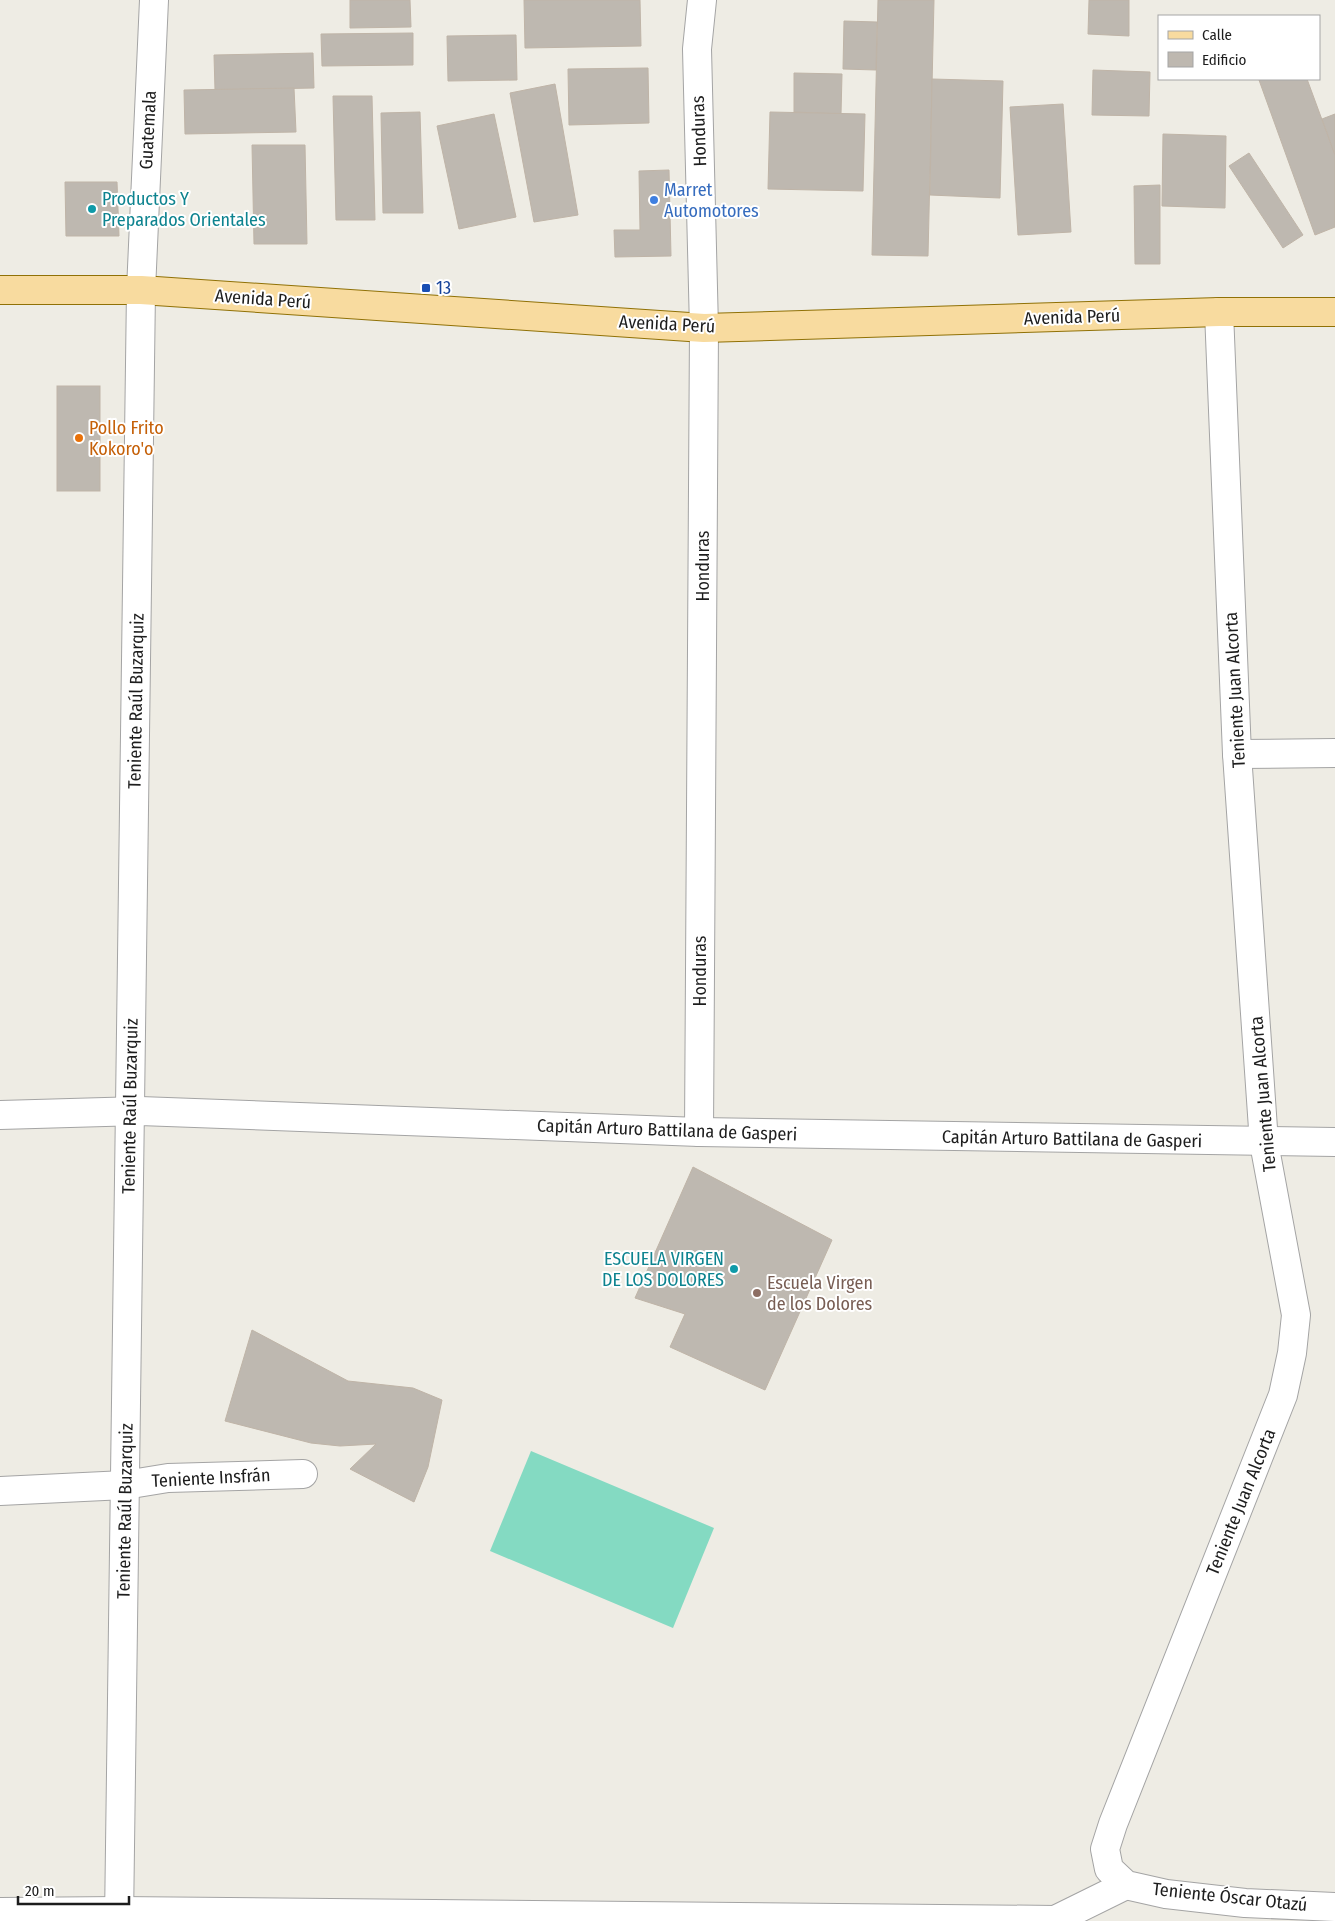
<svg xmlns="http://www.w3.org/2000/svg" width="1335" height="1921" font-family="'Fira Sans Condensed',sans-serif">
  <style>
    .pitch { fill: #84dac2 }
    .building { fill: #beb8b0; stroke: #bfb4a7 }
    .lines { fill: none; stroke-linecap: round; stroke-linejoin: round }
    .minor-casing { stroke: #a4a4a4; stroke-width: 30 }
    .major-casing { stroke: #907106; stroke-width: 30 }
    .minor { stroke: #fff; stroke-width: 28 }
    .major { stroke: #f8db9f; stroke-width: 28 }
    .shop-dot { fill: #3f7fe0; stroke: #fff; stroke-width: 2 }
    .culture-dot { fill: #0f9aa8; stroke: #fff; stroke-width: 2 }
    .transit-dot { fill: #1a4fb4; stroke: #fff; stroke-width: 2 }
    .food-dot { fill: #e8710a; stroke: #fff; stroke-width: 2 }
    .education-dot { fill: #8d6e63; stroke: #fff; stroke-width: 2 }
    .labels { text-anchor: middle; dominant-baseline: central; stroke-width: 4; stroke-linejoin: round; paint-order: stroke }
    .street-label { font-size: 18px; fill: #1d1d1d; stroke: #fff }
    .shop-label { font-size: 18px; fill: #366cbe; stroke: #fff; text-anchor: start }
    .culture-label { font-size: 18px; fill: #0d838f; stroke: #fff; text-anchor: start }
    .transit-label { font-size: 18px; fill: #164399; stroke: #fff; text-anchor: start }
    .food-label { font-size: 18px; fill: #c56008; stroke: #fff; text-anchor: start }
    .education-label { font-size: 18px; fill: #785e54; stroke: #fff; text-anchor: start }
  </style>
  <rect width="100%" height="100%" fill="#eeece4"/>
  <!-- pitch -->
  <path class="pitch" d="M531,1451L714,1528L673,1628L490,1551Z"/>
  <!-- building -->
  <g class="building">
    <path d="M350,0H410L411,27L350,28Z"/>
    <path d="M524,0H640L641,46L525,48Z"/>
    <path d="M878,0H934L928,256L872,255Z"/>
    <path d="M1089,0H1129V36L1088,34Z"/>
    <path d="M844,21L877,22L876,70L843,69Z"/>
    <path d="M413,33V65L322,66L321,34Z"/>
    <path d="M516,35L517,80L448,81L447,36Z"/>
    <path d="M313,53L314,88L215,90L214,55Z"/>
    <path d="M648,68L649,123L569,125L568,69Z"/>
    <path d="M1093,70L1150,72L1149,116L1092,115Z"/>
    <path d="M794,73L842,74L841,114L794,112Z"/>
    <path d="M932,79L1003,81L1000,198L930,195Z"/>
    <path d="M1263,79H1307L1335,155V227L1315,235L1259,80Z"/>
    <path d="M555,84L578,215L534,222L510,93Z"/>
    <path d="M294,88L296,132L185,134L184,90Z"/>
    <path d="M333,96H372L375,220H336Z"/>
    <path d="M1063,104L1071,232L1018,235L1010,107Z"/>
    <path d="M420,112L423,213H383L381,113Z"/>
    <path d="M770,112L865,114L863,191L768,189Z"/>
    <path d="M494,114L516,217L459,229L437,126Z"/>
    <path d="M1335,114V155L1322,119Z"/>
    <path d="M1163,134L1226,136L1225,208L1162,206Z"/>
    <path d="M252,145H305L307,244H254Z"/>
    <path d="M1249,153L1303,235L1283,248L1229,166Z"/>
    <path d="M669,170L671,256L615,257L614,230H640L639,171Z"/>
    <path d="M65,182H117L119,236H66Z"/>
    <path d="M1160,185V264H1135L1134,186Z"/>
    <rect x="57" y="386" width="43" height="105"/>
    <path d="M693,1167L832,1240L765,1390L670,1347L685,1314L635,1298Z"/>
    <path d="M252,1330L348,1381L413,1388L442,1400L428,1467L414,1502L350,1469L376,1444L340,1446L311,1443L225,1421Z"/>
  </g>
  <g class="lines">
    <defs>
      <g id="minor">
        <path d="M1219,312L1237,754L1264,1143L1296,1315L1292,1353L1283,1395L1113,1824L1105,1849L1109,1869L1126,1885L1166,1894L1245,1903L1335,1907"/>
        <path d="M1237,754L1335,753"/>
        <path d="M0,1115L140,1111L699,1132L1335,1142"/>
        <path d="M699,1132L704,328L697,49L702,0"/>
        <path d="M0,1491L125,1485L168,1478L303,1474"/>
        <path d="M0,1912L119,1911L1055,1920L1126,1885"/>
        <path d="M119,1921L141,290L154,0"/>
      </g>
      <path id="major" d="M0,290H141L704,328L1219,312H1335"/>
    </defs>
    <!-- minor casing -->
    <use href="#minor" class="minor-casing"/>
    <!-- major casing -->
    <use href="#major" class="major-casing"/>
    <!-- minor -->
    <use href="#minor" class="minor"/>
    <!-- major -->
    <use href="#major" class="major"/>
  </g>
  <!-- markers -->
  <circle class="shop-dot" cx="654" cy="200" r="5"/>
  <g class="culture-dot">
    <circle cx="92" cy="209" r="5"/>
    <circle cx="734" cy="1269" r="5"/>
  </g>
  <rect class="transit-dot" x="421" y="283" width="10" height="10" rx="2.5"/>
  <circle class="food-dot" cx="79" cy="438" r="5"/>
  <circle class="education-dot" cx="757" cy="1293" r="5"/>
  <g class="labels">
    <!-- street labels -->
    <g class="street-label">
      <text transform="translate(148 130) rotate(-87)">Guatemala</text>
      <text transform="translate(699 131) rotate(-92)">Honduras</text>
      <text transform="translate(263 299) rotate(4)">Avenida Perú</text>
      <text transform="translate(1072 317) rotate(-2)">Avenida Perú</text>
      <text transform="translate(667 324) rotate(3)">Avenida Perú</text>
      <text transform="translate(703 566) rotate(-90)">Honduras</text>
      <text transform="translate(1235 690) rotate(-93)">Teniente Juan Alcorta</text>
      <text transform="translate(136 701) rotate(-89)">Teniente Raúl Buzarquiz</text>
      <text transform="translate(700 971) rotate(-90)">Honduras</text>
      <text transform="translate(1263 1094) rotate(-95)">Teniente Juan Alcorta</text>
      <text transform="translate(130 1106) rotate(-89)">Teniente Raúl Buzarquiz</text>
      <text transform="translate(667 1130) rotate(2)">Capitán Arturo Battilana de Gasperi</text>
      <text transform="translate(1072 1139) rotate(1)">Capitán Arturo Battilana de Gasperi</text>
      <text transform="translate(211 1478) rotate(-3)">Teniente Insfrán</text>
      <text transform="translate(1241 1502) rotate(-68)">Teniente Juan Alcorta</text>
      <text transform="translate(125 1511) rotate(-89)">Teniente Raúl Buzarquiz</text>
      <text transform="translate(1230 1897) rotate(6)">Teniente Óscar Otazú</text>
    </g>
    <!-- shop labels -->
    <g class="shop-label">
      <text x="664" y="190">Marret<tspan x="664" dy="21">Automotores</tspan></text>
    </g>
    <!-- culture labels -->
    <g class="culture-label">
      <text x="102" y="199">Productos Y<tspan x="102" dy="21">Preparados Orientales</tspan></text>
      <text x="724" y="1259" text-anchor="end">ESCUELA VIRGEN<tspan x="724" dy="21">DE LOS DOLORES</tspan></text>
    </g>
    <!-- transit labels -->
    <g class="transit-label">
      <text x="436" y="288">13</text>
    </g>
    <!-- food labels -->
    <g class="food-label">
      <text x="89" y="428">Pollo Frito<tspan x="89" dy="21">Kokoro'o</tspan></text>
    </g>
    <!-- education labels -->
    <g class="education-label">
      <text x="767" y="1283">Escuela Virgen<tspan x="767" dy="21">de los Dolores</tspan></text>
    </g>
  </g>
  <!-- legend -->
  <rect x="1158" y="15" width="162" height="65" fill="#ffffff" stroke="#a5a5a5"/>
  <rect x="1168" y="31" width="25" height="8" fill="#f8db9f" stroke="#a5a5a5"/>
  <text x="1202" y="40" font-size="15" fill="#1d1d1d">Calle</text>
  <rect x="1168" y="52" width="25" height="15" fill="#beb8b0" stroke="#a5a5a5"/>
  <text x="1202" y="65" font-size="15" fill="#1d1d1d">Edificio</text>
  <!-- scale -->
  <path d="M18 1896v8h111v-8" fill="none" stroke="#1d1d1d" stroke-width="2.5"/>
  <text x="25" y="1896" font-size="15" fill="#1d1d1d" stroke="#ffffff" stroke-width="4" paint-order="stroke">20 m</text>
</svg>
